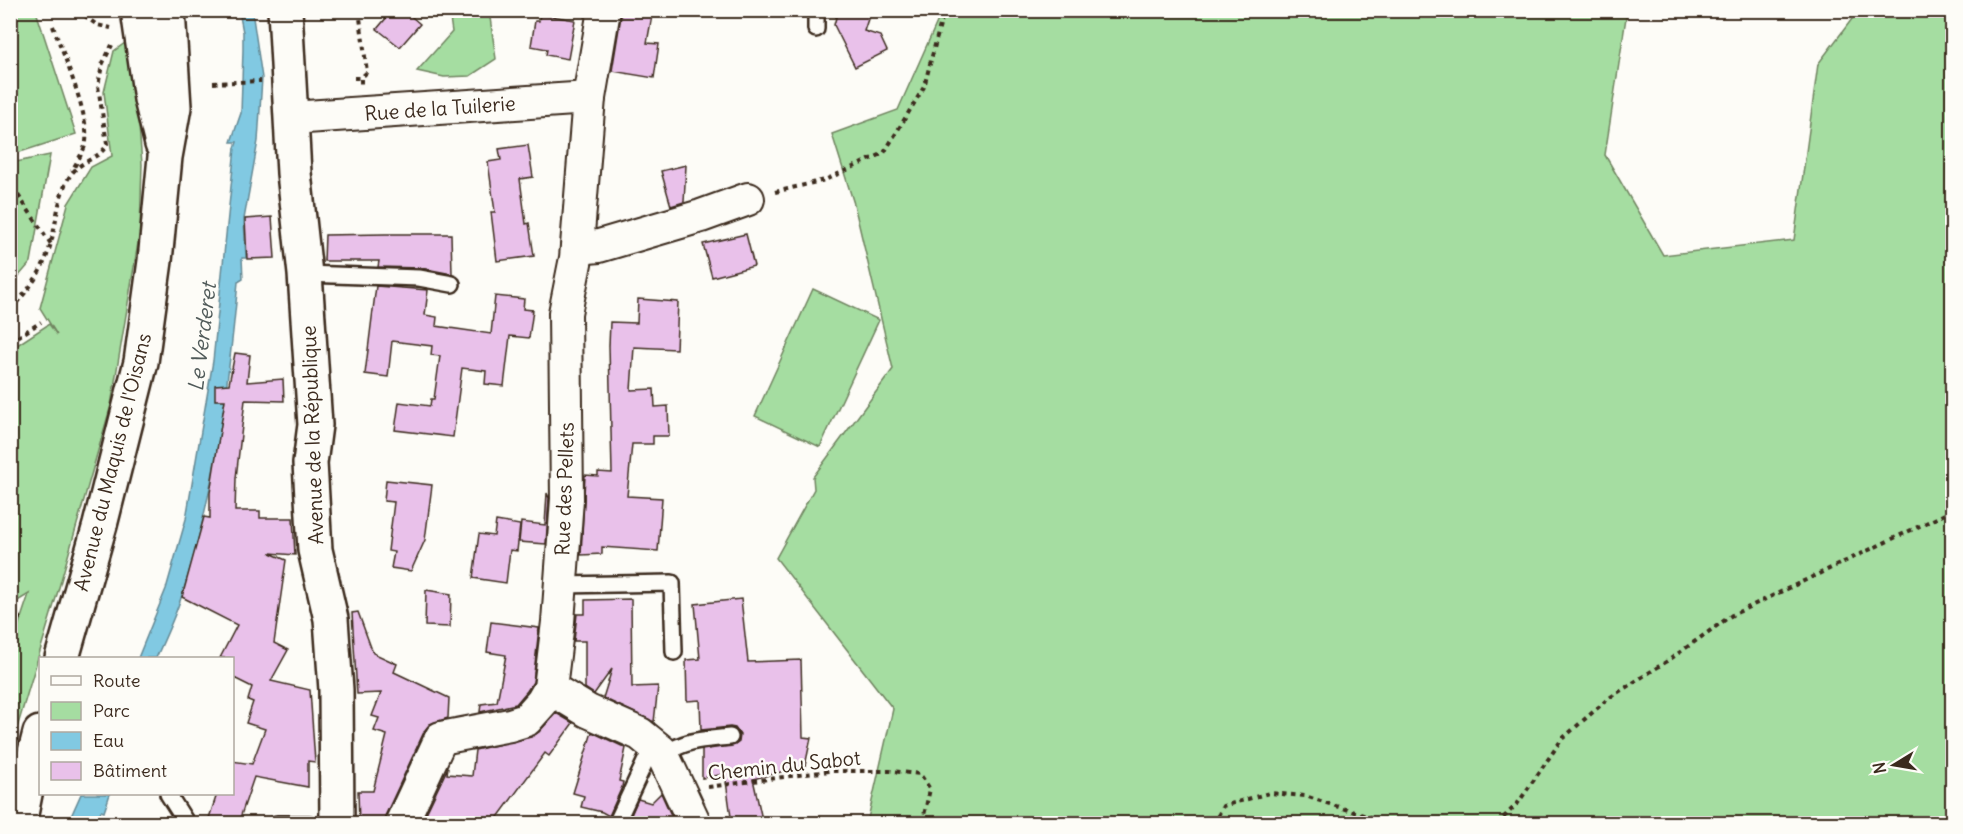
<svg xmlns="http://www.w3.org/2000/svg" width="1963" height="834" font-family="Delius,sans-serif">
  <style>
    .green { fill: #a5dda1; stroke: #708460; stroke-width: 1.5 }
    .water { fill: #81c9e2; stroke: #658994; stroke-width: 1.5 }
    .building { fill: #e9c1ea; stroke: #3b2a1e; stroke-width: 1.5 }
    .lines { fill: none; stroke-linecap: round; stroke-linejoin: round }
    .lane-casing { stroke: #3b2a1e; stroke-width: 20 }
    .street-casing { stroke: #3b2a1e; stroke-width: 36 }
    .secondary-casing { stroke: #3b2a1e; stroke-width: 38 }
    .path { stroke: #3b2a1e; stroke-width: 4; stroke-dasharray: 4.5 4.5; stroke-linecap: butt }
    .lane { stroke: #fdfcf7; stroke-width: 15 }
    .street { stroke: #fdfcf7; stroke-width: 32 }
    .secondary { stroke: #fdfcf7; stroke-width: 33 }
    .labels { text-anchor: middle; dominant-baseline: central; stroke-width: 5; stroke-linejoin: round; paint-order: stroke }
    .street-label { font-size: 20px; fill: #3b2a1e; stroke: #fdfcf7 }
    .water-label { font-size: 21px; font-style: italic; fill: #505a59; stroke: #fdfcf7 }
  </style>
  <rect width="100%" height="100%" fill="#fdfcf7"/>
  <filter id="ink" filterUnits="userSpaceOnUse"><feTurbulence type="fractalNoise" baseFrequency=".0167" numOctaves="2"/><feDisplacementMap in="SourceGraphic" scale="12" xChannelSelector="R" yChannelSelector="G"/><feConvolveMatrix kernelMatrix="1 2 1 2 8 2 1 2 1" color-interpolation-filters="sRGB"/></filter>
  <g filter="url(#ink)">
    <!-- green -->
    <g class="green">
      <path d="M11,10L36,11L76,134L11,155Z"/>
      <path d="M449,11H489L496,59L470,76L444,77L417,71L452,32Z"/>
      <path d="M942,11H1627L1605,155L1663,255L1794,240L1818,64L1858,11H1952V823H867L893,709L776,558L814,489L813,477L893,369L854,204L832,134L898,110Z"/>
      <path d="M129,40L137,101L142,164L140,231L111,405L58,591L11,748V635L17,630L29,594L11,605V349L49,324L57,335L40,308L68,204L91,167L112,156L104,92L114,51Z"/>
      <path d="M50,155L31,262L11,285V163Z"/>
      <path d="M813,289L879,320L820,447L755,416Z"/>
    </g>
    <!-- water -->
    <g class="water">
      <path d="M239,11H252L262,78L258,141L244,219L246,258H242L243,279L238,282C228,387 215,494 182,595C175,617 165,638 156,658H138L166,589L186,519L213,361L235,148L237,142H231L241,113L243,50V32Z"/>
      <path d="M81,794H110L104,812L101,811L96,823H68Z"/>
    </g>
    <!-- building -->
    <g class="building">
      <path d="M393,10H404L420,24L400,47L377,29Z"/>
      <path d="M622,10H653L647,43L659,44L654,78L612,71Z"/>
      <path d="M838,10H871L864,31L880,36L887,51L855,67L834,25Z"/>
      <path d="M540,14L575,20L568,59L546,55L547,49L531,46L535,21H539Z"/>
      <path d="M528,145L533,177L520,179L526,224L529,223L534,256L497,261L491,212H495L488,162L501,160L499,149Z"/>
      <path d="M686,165L684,202L671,206L661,171Z"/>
      <path d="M272,217L275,258L247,259L245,219Z"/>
      <path d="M385,234H451L452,274L421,268L378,267L379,261H324L325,235Z"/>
      <path d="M746,234L754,266L712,277L703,244Z"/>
      <path d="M376,286L428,290L425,315L437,317L436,326L491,334L495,296L524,299L523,309L533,310L529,338L510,336L504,386L485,384L486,371L462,368L453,437L395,430L399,402L430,406L431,399H434L440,356L431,355L432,346L392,341L388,377L365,374Z"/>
      <path d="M638,299L678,302L676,349L634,347L631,390L654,389L655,407L668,406L669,436H653V444H632L627,496L662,498L658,551L602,547V554L581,555L585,475L598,476V472L612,473L609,346L610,322L637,323Z"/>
      <path d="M235,353L250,355L247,382L283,379L284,401L245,400L236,478L235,511H260V518H293L295,555L270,553L286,560L274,643L288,650L271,681L310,690L315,762L308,761V787L254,777L238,824H207L217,794H232V761L252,764L265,729L246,723L253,702L248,700L252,687L232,677V658H220L237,625L182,597L204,517L210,518V493L225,400H215V385L229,384Z"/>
      <path d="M386,480L432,485L425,540L411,571L391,568L394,552L388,551L394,502L384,501Z"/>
      <path d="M547,493L549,498L546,544L519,542L521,522L545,525Z"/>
      <path d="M496,521L520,525L517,551L510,550L506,583L473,578L479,534L494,536Z"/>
      <path d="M426,590L451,594L450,627L425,626Z"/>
      <path d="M631,599L632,687L658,686L654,722L603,698L612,669L594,694L585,688V641H574L577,614H585V600Z"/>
      <path d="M741,599L748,662L801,660L803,737L811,738L805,766L753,779L763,824H732L725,774L702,778V750L735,745L739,742L740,735L735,728L730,727L701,730L700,700L687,701L686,660L700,659L695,604Z"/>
      <path d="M358,612L373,653L397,664L394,672L449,698L448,718L430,724L425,730L385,816L383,824H359L358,791H373L387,735L374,731L379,718L372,716L381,693L357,694L352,613Z"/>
      <path d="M491,622L539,628L533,682L527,691L516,704L480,712L481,704L497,702L506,655L487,652Z"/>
      <path d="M556,713L573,723L549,756L545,753L493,824H421L448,767L447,774L472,776L475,750L531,737L539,732Z"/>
      <path d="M592,732L626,748L619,781L623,782L622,787L609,816L602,812L581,807L584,796L573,793Z"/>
      <path d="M661,793L675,824H627L638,799L651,803Z"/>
    </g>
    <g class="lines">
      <defs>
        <g id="lane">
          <path d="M816,10V29"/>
          <path d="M305,274L419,278L452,284"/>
          <path d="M561,585L672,583L674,652"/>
          <path d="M663,755C687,739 702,740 730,737"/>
          <path d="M168,794L187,824"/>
          <path d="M277,824H309"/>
          <path d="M616,824L653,745"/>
        </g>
        <g id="street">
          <path d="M291,118L589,98"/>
          <path d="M577,248L599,246L701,216L748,199"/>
          <path d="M550,688L588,711L640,734L661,751L695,824"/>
          <path d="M401,824L441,738L510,725L526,720L542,702L550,688L558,622L567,499L565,313L576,258L589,98L604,10"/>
        </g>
        <g id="secondary">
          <path d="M138,10L151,99L162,144"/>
          <path d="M285,10L294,173L305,274L315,425L310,463L315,550L331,619L336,690L337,824"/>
          <path d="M62,658L100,525L141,362L155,261L165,157L174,107L168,10"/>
          <path d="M19,824L28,779L40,733"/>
        </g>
      </defs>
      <!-- lane casing -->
      <use href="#lane" class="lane-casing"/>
      <!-- street casing -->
      <use href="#street" class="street-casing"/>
      <!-- secondary casing -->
      <use href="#secondary" class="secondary-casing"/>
      <!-- path -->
      <g class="path">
        <path d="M77,10L97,25L111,28"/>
        <path d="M359,10L367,72L361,78V86"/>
        <path d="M53,26C62,52 93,122 85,146C82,154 76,163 72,171"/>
        <path d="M354,78H361"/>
        <path d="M213,83L261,81"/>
        <path d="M10,179L16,192L51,244"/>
        <path d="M775,192L825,180L884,153L924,87L944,10"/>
        <path d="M10,309C30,290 44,269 51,243C56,224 59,191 70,176C80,160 102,158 107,144L98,86L102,65L112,45"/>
        <path d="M10,342L41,322"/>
        <path d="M10,623L21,617"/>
        <path d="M708,787L829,771H891L920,774L930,789L922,824"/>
        <path d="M1214,824L1223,806L1269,793L1305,796L1391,824"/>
        <path d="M1497,824L1518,803L1562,739L1609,698L1669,660L1732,615L1945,514L1952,508"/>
      </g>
      <!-- lane -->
      <use href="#lane" class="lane"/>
      <!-- street -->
      <use href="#street" class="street"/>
      <!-- secondary -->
      <use href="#secondary" class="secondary"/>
    </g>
  </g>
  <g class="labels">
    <!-- street labels -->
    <g class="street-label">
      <text transform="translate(440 108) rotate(-4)">Rue de la Tuilerie</text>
      <text transform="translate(312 435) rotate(-92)">Avenue de la République</text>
      <text transform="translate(112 462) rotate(-76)">Avenue du Maquis de l'Oisans</text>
      <text transform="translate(564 489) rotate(-88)">Rue des Pellets</text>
      <text transform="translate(784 765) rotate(-6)">Chemin du Sabot</text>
    </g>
    <!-- water labels -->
    <g class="water-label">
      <text transform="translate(202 337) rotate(-83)">Le Verderet</text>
    </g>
  </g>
  <!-- margin -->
  <rect width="1963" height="834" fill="none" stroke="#fdfcf7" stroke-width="36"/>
  <rect x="18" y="18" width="1927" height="798" fill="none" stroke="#3b2a1e" stroke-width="2" filter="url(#ink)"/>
  <!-- legend -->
  <rect x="39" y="657" width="195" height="138" fill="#fdfcf7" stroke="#afa8a0" stroke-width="1.5"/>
  <rect x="51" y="676" width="30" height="9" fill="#fdfcf7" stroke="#afa8a0" stroke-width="1.5"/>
  <text x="93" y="687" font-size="18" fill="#3b2a1e">Route</text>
  <rect x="51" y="702" width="30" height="18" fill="#a5dda1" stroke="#afa8a0" stroke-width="1.5"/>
  <text x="93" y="717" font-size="18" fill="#3b2a1e">Parc</text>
  <rect x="51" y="732" width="30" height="18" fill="#81c9e2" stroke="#afa8a0" stroke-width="1.5"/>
  <text x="93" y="747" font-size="18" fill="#3b2a1e">Eau</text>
  <rect x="51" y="762" width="30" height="18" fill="#e9c1ea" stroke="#afa8a0" stroke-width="1.5"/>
  <text x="93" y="777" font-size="18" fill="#3b2a1e">Bâtiment</text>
  <!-- north arrow -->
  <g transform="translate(1894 765) rotate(259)" stroke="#fdfcf7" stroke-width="4.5" paint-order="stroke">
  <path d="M0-4.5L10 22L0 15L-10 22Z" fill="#3b2a1e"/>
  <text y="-9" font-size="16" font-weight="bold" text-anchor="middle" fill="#3b2a1e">N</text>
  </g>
</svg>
